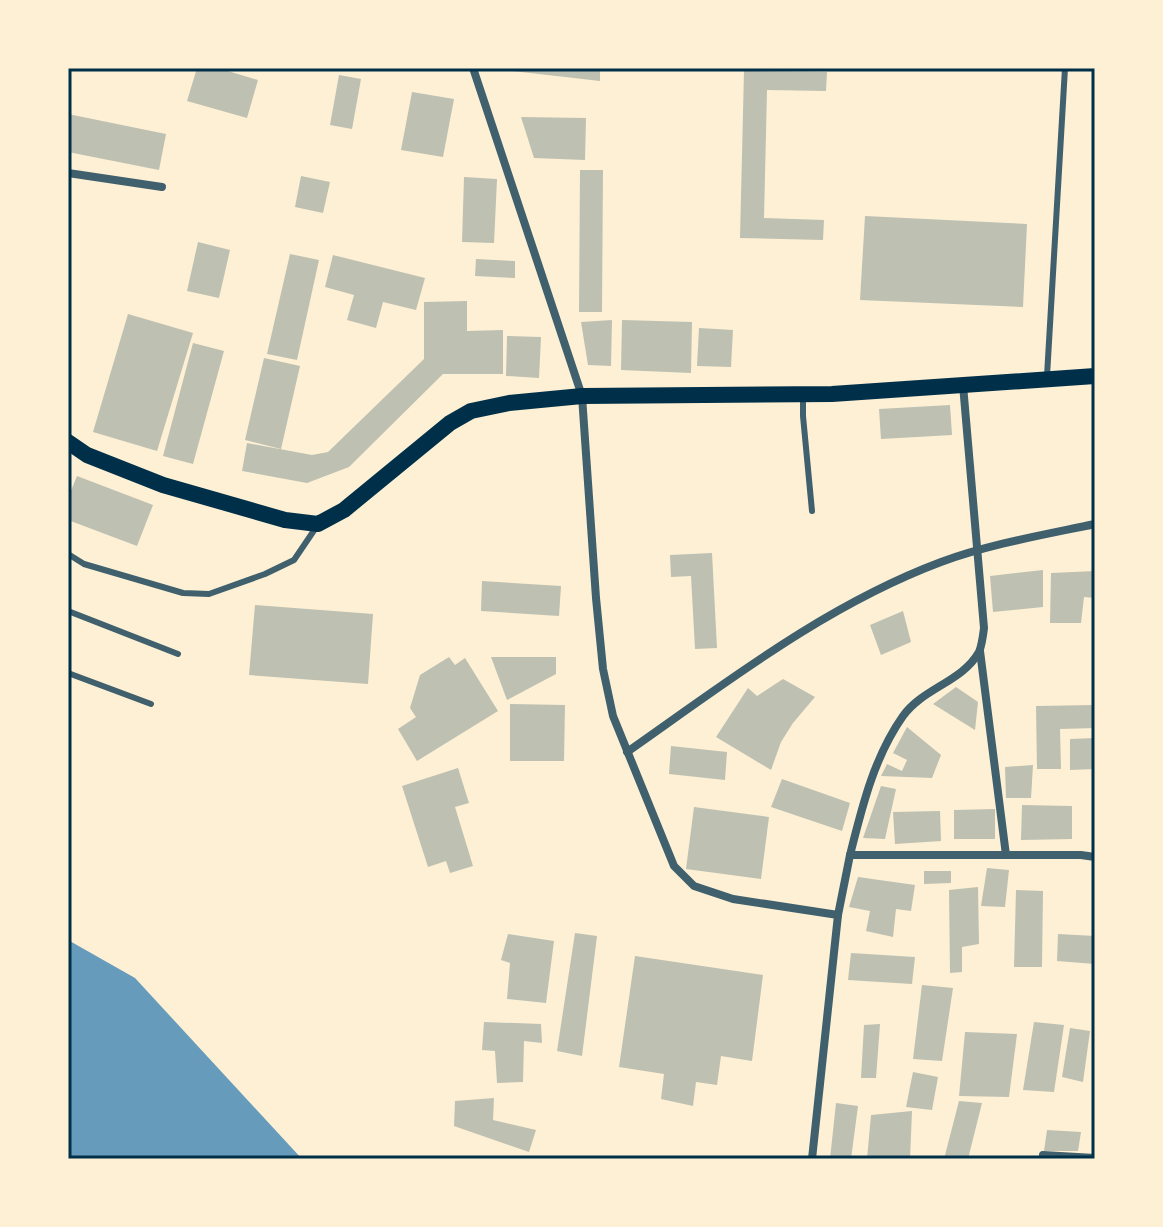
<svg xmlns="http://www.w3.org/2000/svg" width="1163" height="1227" font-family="Montserrat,sans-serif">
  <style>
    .water { fill: #669bbc }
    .building { fill: #bec0b2 }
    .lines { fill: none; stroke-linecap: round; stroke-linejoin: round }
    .service { stroke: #3f606c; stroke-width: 6 }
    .minor { stroke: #3f606c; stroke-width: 8 }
    .secondary { stroke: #003049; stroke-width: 16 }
    .neatline { fill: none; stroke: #003049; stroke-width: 3 }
  </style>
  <rect width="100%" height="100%" fill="#fdf0d5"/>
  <!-- water -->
  <path class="water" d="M68,940L135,978L302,1159H68Z"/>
  <!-- building -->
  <g class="building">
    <path d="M197,68H218L258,80L247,118L187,101Z"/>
    <path d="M504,68H600V81L504,70Z"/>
    <path d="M744,71L827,72L826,91L767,90L764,218L824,220L823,240L740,238Z"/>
    <path d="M339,75L361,79L352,129L330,125Z"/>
    <path d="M412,92L454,99L443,157L401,150Z"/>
    <path d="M68,114L166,134L159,170L68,152Z"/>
    <path d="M521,117L586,118L585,160L534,158Z"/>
    <path d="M580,170H603L602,312H579Z"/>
    <path d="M301,176L330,182L323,213L295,207Z"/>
    <path d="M464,177L497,179L494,243L462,242Z"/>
    <path d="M865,216L1027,224L1023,307L860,300Z"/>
    <path d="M198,242L230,250L219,298L187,291Z"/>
    <path d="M290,254L319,260L297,360L267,354Z"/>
    <path d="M333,255L425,278L416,310L383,302L376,328L347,320L354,295L325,287Z"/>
    <path d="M476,259L515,261V278L475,276Z"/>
    <path d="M467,301V331L503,330V374H443L349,467L307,483L242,471L247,443L312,455L328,452L424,359V302Z"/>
    <path d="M128,314L193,333L157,451L93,432Z"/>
    <path d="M612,320L611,366L588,365L581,322Z"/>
    <path d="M622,320L692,322L691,373L621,370Z"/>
    <path d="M699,328L733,330L731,367L697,366Z"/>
    <path d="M507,336L541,337L539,378L506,376Z"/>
    <path d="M193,343L224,351L193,464L163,456Z"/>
    <path d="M264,358L300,366L281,449L245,440Z"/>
    <path d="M950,405L952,435L881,439L879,409Z"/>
    <path d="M77,476L153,505L137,546L68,520V498Z"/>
    <path d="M712,553L717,648L695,649L691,576L671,577L670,555Z"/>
    <path d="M1043,570V607L993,612L990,576Z"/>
    <path d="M1095,571V598L1084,597L1081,623H1050L1051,573Z"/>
    <path d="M482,581L561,586L559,616L481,611Z"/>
    <path d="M255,605L373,614L368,684L249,675Z"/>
    <path d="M903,611L911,642L881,655L870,625Z"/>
    <path d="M449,657L455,665L465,658L498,711L417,761L398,729L416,717L410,708L420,675Z"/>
    <path d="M491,657H556V674L507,700Z"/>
    <path d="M783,679L815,697L793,723L781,742L771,770L716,737L748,688L757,696Z"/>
    <path d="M956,687L978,702L975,730L933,704Z"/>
    <path d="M510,704L565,705L564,761H510Z"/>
    <path d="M1095,705V728L1060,729L1061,769H1037L1036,706Z"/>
    <path d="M907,727L941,755L932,778L881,776L887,764L902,771L907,760L893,753Z"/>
    <path d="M1095,738V769L1070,770V739Z"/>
    <path d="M671,746L727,752L725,780L669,774Z"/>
    <path d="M1033,765L1031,798H1006L1005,767Z"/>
    <path d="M458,768L469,803L455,807L473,866L450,873L446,861L428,867L402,786Z"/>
    <path d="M782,779L850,803L842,831L771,807Z"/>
    <path d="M881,786L896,789L885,839L863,838Z"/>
    <path d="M1022,805L1072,806V839L1021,840Z"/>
    <path d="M694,807L769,817L761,879L686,869Z"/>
    <path d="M995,809V839H954V810Z"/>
    <path d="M940,811L941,841L895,844L893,812Z"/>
    <path d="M987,868L1009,870L1005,907L981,906Z"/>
    <path d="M924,871H951V883L924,884Z"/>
    <path d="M858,877L915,885L911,911L896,909L893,937L866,931L870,911L849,907Z"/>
    <path d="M978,887L979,944L962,947V972L950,973L949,890Z"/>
    <path d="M1016,890L1043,891L1042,967H1014Z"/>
    <path d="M575,933L597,936L582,1056L557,1051Z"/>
    <path d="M508,934L554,941L546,1003L507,999L510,963L501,960Z"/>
    <path d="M1058,934L1095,936V964L1057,961Z"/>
    <path d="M851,953L915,957L912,984L848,980Z"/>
    <path d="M635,956L763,975L752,1061L721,1056L717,1085L696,1082L693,1106L661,1099L664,1074L619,1067Z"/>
    <path d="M922,985L953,988L942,1061L913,1059Z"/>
    <path d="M484,1022L541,1024L542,1043L524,1041L523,1082L497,1083L495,1051L482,1050Z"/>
    <path d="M1034,1022L1064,1025L1054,1092L1023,1090Z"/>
    <path d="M880,1024L876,1078H861L864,1025Z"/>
    <path d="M1070,1028L1090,1031L1083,1082L1062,1077Z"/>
    <path d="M965,1032L1017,1034L1009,1097L959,1096Z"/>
    <path d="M913,1072L938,1077L932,1110L906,1107Z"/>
    <path d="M494,1098L493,1120L536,1130L529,1152L454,1126L455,1101Z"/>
    <path d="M959,1101L982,1103L968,1159H944Z"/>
    <path d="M836,1103L858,1106L851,1159H830Z"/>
    <path d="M912,1111L910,1159H867L871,1115Z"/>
    <path d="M1047,1130L1081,1132L1078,1151H1044Z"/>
  </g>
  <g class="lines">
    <!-- service -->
    <g class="service">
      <path d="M1047,376L1065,68"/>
      <path d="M803,395V416L812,511"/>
      <path d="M68,554L84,564L183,593L209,594L265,574L294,560L317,526"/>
      <path d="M68,611L178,654"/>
      <path d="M68,673L151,704"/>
    </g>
    <!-- minor -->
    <g class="minor">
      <path d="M473,68L582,396L596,598L603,669L613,716L674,866L694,886L733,899L838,915L812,1159"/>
      <path d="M68,173L162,187"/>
      <path d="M980,651L1006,855"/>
      <path d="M627,752C727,682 826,605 941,562C990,544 1043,535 1095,524"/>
      <path d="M850,855C862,807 874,757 903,716C923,688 962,682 979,652C982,645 983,636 984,628L963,385"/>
      <path d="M838,915L850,855H1081L1095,857"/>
      <path d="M1043,1155L1095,1158"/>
    </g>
    <!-- secondary -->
    <path class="secondary" d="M68,442L87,455L163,485L285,520L318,524L344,510L450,423L471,411L509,403L582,396L832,394L1095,376"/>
  </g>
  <!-- border -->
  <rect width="1163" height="1227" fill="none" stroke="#fdf0d5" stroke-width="140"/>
  <rect x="70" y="70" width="1023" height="1087" class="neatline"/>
</svg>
